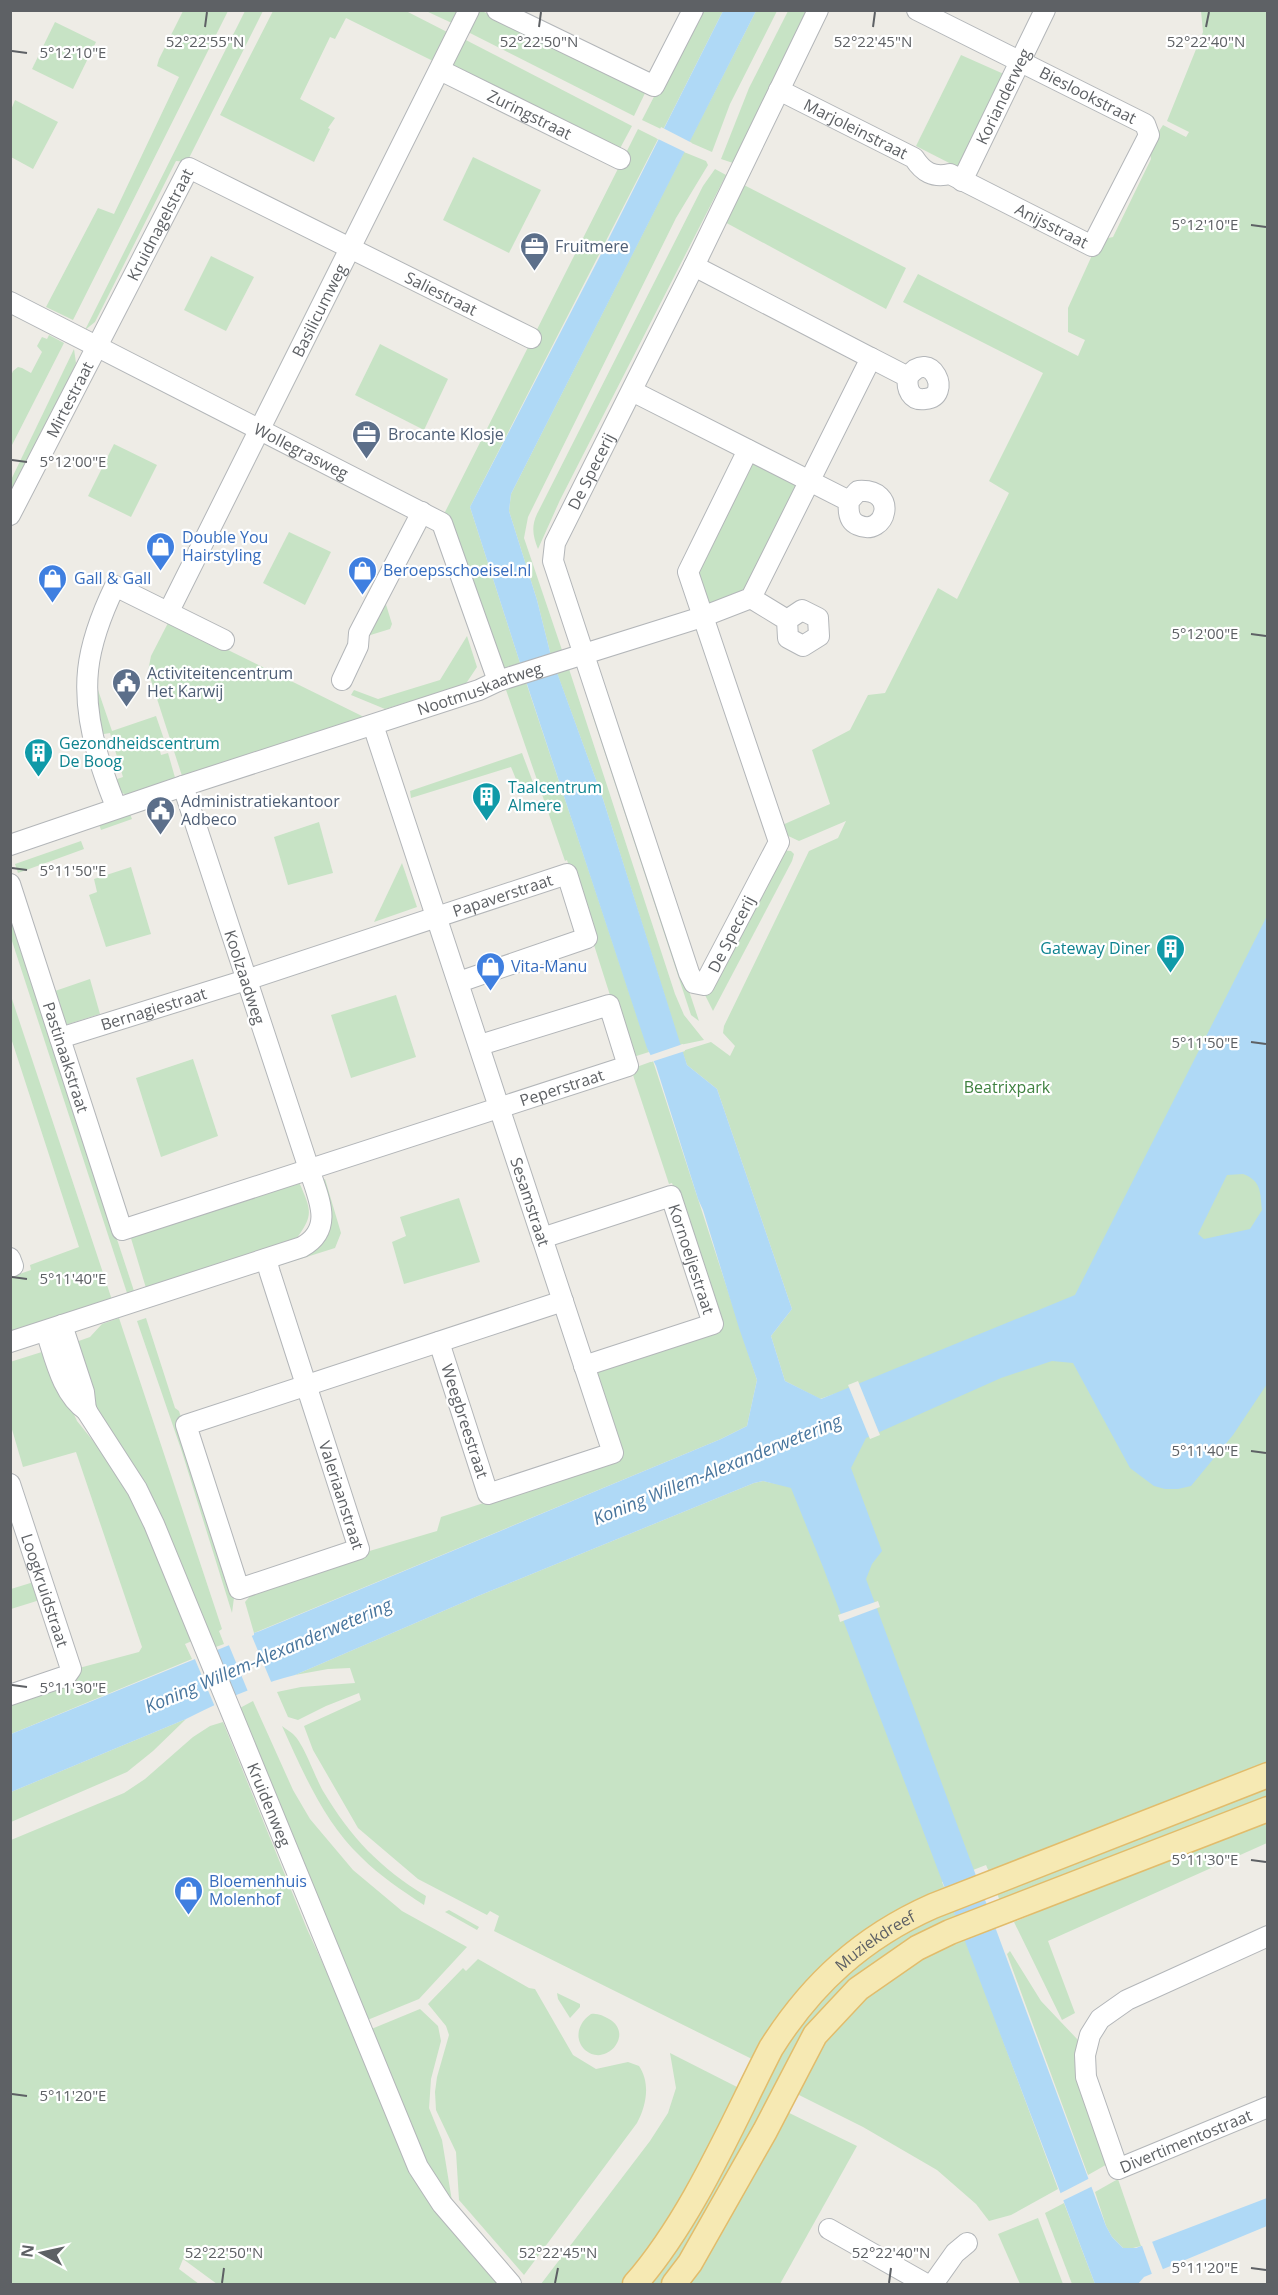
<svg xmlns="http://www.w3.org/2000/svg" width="1278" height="2295" font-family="'Open Sans',sans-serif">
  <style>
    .green { fill: #c7e3c5 }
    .water { fill: #afd9f6; fill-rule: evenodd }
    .pier { fill: #eeece6 }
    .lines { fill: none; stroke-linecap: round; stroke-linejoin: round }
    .minor-casing { stroke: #b3b6b9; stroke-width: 22 }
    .major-casing { stroke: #e2bc6b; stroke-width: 27 }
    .minor { stroke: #fff; stroke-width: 20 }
    .major { stroke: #f6e9b3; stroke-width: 24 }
    .ticks { fill: none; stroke: #5e6165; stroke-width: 2 }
    .labels { text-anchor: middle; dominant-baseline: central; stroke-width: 4.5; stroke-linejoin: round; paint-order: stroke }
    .street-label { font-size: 16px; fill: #5e6165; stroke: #fff }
    .service-label { font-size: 16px; fill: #4e5e75; stroke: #fff; text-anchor: start }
    .shop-label { font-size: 16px; fill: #366cbe; stroke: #fff; text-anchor: start }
    .culture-label { font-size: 16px; fill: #0d838f; stroke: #fff; text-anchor: start }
    .park-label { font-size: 16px; fill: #3f8240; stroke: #fff }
    .water-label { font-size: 18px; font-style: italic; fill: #49769e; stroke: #fff }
    .ticks-label { font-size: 15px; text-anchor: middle; fill: #5e6165; stroke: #fff; stroke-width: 4.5; stroke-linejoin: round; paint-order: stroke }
  </style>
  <rect width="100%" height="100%" fill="#eeece6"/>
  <!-- green -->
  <g class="green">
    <path d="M1244,10L1248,12L1249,11H1267V1770L991,1877L986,1865L942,1882L948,1897L866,1939L760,2063L494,1931L499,1916L490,1911L487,1915L418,1879L358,1828L313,1750L304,1726L361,1700L359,1693L326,1706L298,1720L288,1717L277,1692L301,1687L355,1683L350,1668L328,1669L295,1675L478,1596L754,1483L763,1481L777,1484L837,1393L820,1399L785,1381L771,1336L792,1309L717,1089L687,1065L682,1051L711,1042L730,1056L735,1046L723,1033L724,1026L809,851L838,838L846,821L799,841L784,834L780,826L830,804L812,750L850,730L868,695L885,693L938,588L957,599L1009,493L989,481L1043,373L903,302L918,274L1078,356L1085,340L1068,332V308L1099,240L1113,237L1151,159L1149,147L1163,125L1186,137L1189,132L1167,121L1203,32L1201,11Z"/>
    <path d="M183,11H228L73,320L46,307L98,208L114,214L179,77L157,66L159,59Z"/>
    <path d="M245,11H263L187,162L176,161L95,322L85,330Z"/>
    <path d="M273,11H406L449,33L435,62L346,18L335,39L330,37L300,99L335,118L328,128L330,129L314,162L220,115Z"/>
    <path d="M426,11H461L454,24Z"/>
    <path d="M477,11H482L647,89L634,116L466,31Z"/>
    <path d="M698,11H723L663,130L642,120Z"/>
    <path d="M756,11H777L730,104L712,152L689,142Z"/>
    <path d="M788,11H810L733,163L721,159L749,88Z"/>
    <path d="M55,22L96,42L73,89L32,69Z"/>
    <path d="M462,38L632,126L617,154L447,67Z"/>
    <path d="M961,55L1006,75L961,169L916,146Z"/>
    <path d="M15,100L58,122L33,169L11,157V110Z"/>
    <path d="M638,129L658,139L470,507L520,663L499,670L443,516Z"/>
    <path d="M684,152L706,161L708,165L676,218L528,517L524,538L563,653L551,656L537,600L509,511L511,494Z"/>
    <path d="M473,157L541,190L509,253L443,220Z"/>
    <path d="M715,169L726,175L560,500L538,549C533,536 531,527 537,514L703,186Z"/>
    <path d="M740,183L906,268L886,309L721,220Z"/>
    <path d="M211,256L254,277L226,331L184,310Z"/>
    <path d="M49,335L64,343L11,447L10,378L13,371L18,367L22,368L31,373L42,352L37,346L42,337L47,339Z"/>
    <path d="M380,344L448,379L424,430L355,395Z"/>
    <path d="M74,349L76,363L11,502L10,482Z"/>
    <path d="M114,444L157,465L131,517L88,496Z"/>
    <path d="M753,461L798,483L748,591L708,607L705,603L697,567Z"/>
    <path d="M289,532L331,552L305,605L263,583Z"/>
    <path d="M384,598L392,624L390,629L364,637Z"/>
    <path d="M169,621L366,718L183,779L148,671L151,656Z"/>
    <path d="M467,636L477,667L465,685L385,709L351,695L354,690L378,699L440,680Z"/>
    <path d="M569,669L675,994L684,1015L704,1040L680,1045L603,799L557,673Z"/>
    <path d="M583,671L699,1021L691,1015L592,714L582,681Z"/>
    <path d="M526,682L649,1052L630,1058L573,879L567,860L565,861L506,690Z"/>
    <path d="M98,690L112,731L156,716L167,748L160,751L161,755L168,753L176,781L129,796L120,792L114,780L123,777L110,733L98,735L91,692Z"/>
    <path d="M522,753L534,785L520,789L511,767L411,798L410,791Z"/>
    <path d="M130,814L132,819L101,830L99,824Z"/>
    <path d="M319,822L333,873L288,885L274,837Z"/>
    <path d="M81,841L84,849L18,873L15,864Z"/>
    <path d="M780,850L791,851L794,854L792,861L713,1011L705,995Z"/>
    <path d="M402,863L417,907L374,922Z"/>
    <path d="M131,867L151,934L106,947L89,895L97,892L94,879Z"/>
    <path d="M10,914L134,1291L127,1293L11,938Z"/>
    <path d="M90,979L100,1014L65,1025L55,991Z"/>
    <path d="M10,993L113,1303L11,1337V1277L31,1270L30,1265L79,1247L11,1038Z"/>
    <path d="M396,995L416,1057L351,1078L331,1015Z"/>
    <path d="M193,1059L218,1136L161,1157L136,1078Z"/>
    <path d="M653,1061L757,1380L747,1426L721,1439L254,1633L245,1602L251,1595L356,1555L437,1531L441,1517L622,1457L592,1370L718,1326L672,1183L669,1184L631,1069Z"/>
    <path d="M325,1179L341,1233L335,1248L281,1265L280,1259L313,1247L318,1182Z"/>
    <path d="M299,1182C312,1212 314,1215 294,1242L146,1288L130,1235Z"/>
    <path d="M459,1198L480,1262L404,1284L392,1242L406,1236L400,1217Z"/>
    <path d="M119,1318L222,1629L219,1631L224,1644L213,1648L96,1416L73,1343L90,1337L102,1324Z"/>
    <path d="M146,1318L175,1408L179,1411L235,1590L232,1613L182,1452L137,1321Z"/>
    <path d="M45,1351L77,1421L110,1462L139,1510L192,1641L185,1644L192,1659L11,1734V1703L79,1668L139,1652L142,1647L76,1452L23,1467L11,1426L10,1362Z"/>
    <path d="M37,1581L43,1599L11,1609V1589Z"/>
    <path d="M253,1701L293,1790L310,1819L353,1870L402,1911L467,1947L419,1999L365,2021L238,1709Z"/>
    <path d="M186,1719L153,1751L127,1772L11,1822V1792Z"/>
    <path d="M223,1722L307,1929L357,2038L399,2147L420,2187L501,2284H217L183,2259L179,2269L199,2284H11V1840L124,1793L145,1779L193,1737L210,1726Z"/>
    <path d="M282,1726C285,1729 290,1731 293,1734C304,1744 315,1777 323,1791C351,1838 380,1868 426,1896L424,1905C401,1890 380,1876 361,1857C324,1822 303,1772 282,1726Z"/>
    <path d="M1267,1782V1803L1002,1906L994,1886Z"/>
    <path d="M1267,1814V1843L1048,1941L1075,2013L1062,2020L1014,1922Z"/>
    <path d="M951,1904L959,1924L849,1992L667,2284H645L784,2036L833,1976Z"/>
    <path d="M449,1910L479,1927L477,1930L445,1912Z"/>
    <path d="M964,1935L1058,2189L1011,2215L989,2221L976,2204L937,2170L863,2127L793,2092L807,2058L883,1975Z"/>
    <path d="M1010,1951L1041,2001L1078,2040L1077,2058L1111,2162L1088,2175L1007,1954Z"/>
    <path d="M478,1959L529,1988L535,1989L573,2055L596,2069L628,2062L639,2066C651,2084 646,2106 637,2123L524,2275L459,2200L456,2152L436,2110L435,2092L437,2077L449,2035L446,2026L428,2004L463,1968L466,1971Z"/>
    <path d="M557,1993L580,2004V2007L570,2018L558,1999Z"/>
    <path d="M420,2009L438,2026L441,2041L431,2079L429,2108L442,2140L452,2201L508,2264L504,2267L433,2184L369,2030Z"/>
    <path d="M591,2014C598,2013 603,2016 609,2019C635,2034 606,2068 585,2050C573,2038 579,2022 591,2014Z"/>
    <path d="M670,2053L741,2089L730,2118L630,2284H541L650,2141L668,2113L676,2088Z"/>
    <path d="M779,2108L857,2146L780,2284H679Z"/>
    <path d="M1118,2179L1141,2246L1129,2249L1123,2248L1112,2237L1106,2226L1095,2192Z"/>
    <path d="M1064,2203L1095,2284H1072L1045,2213Z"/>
    <path d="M1038,2218L1063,2284H1020L998,2234Z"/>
  </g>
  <!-- water -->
  <path class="water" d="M723,11H756L511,494L509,511L537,600L551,656L603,799L687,1065L717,1089L792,1309L771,1336L785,1381L821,1399L1075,1295L1267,916V1384L1233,1435L1191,1486L1178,1489H1165L1154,1486L1130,1468L1073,1363L1052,1361L1001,1378L866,1438L851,1468L882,1551L872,1564L866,1579L1106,2226L1112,2237L1123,2248H1136L1267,2198V2226L1144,2277L1138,2284H1095L823,1567L791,1488L763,1481L754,1483L478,1596L295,1675C258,1684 221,1701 186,1719L11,1792V1734L254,1635V1633L260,1631L721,1439L747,1426L757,1380L739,1328L703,1210L698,1199L656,1066L647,1048L520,663L470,507L598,260ZM1243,1174C1262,1181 1260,1193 1262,1210L1250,1229L1204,1239L1198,1234L1227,1175Z"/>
  <!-- pier -->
  <g class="pier">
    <path d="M661,127L692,143L687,153L656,138Z"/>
    <path d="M683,1044L685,1051L651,1062L648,1056Z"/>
    <path d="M858,1381L880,1435L870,1439L848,1385Z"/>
    <path d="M878,1601L880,1607L840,1622L838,1615Z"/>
    <path d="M251,1634L272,1684L249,1694L228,1643Z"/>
    <path d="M212,1650L233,1700L215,1707L194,1657Z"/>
    <path d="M1092,2177L1095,2185L1060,2202L1057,2195Z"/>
    <path d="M1151,2239L1164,2272L1153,2277L1141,2243Z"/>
  </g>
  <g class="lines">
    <defs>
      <g id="minor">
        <path d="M497,10L654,86L693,10"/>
        <path id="s1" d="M440,70L620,159"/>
        <path id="s2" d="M779,90L914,158C923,172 933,178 950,174L1092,246L1149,135L1145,124L917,10"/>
        <path id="s3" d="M962,181L1045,10"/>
        <path id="s4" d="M10,302L442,523L498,681"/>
        <path d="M871,358L908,377C906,389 911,401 925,399C954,397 931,346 908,377"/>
        <path d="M632,391L849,501L858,491C900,488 886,538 858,525C848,521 848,510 849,501"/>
        <path id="s5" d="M748,450L688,572L779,842L704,985L694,983L689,973L553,561L555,543L694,266L818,10"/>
        <path id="s6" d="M10,515L189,168L531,338"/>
        <path d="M751,598L787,620L802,610L818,618L819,636L803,646L788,638L787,620"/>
        <path id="s7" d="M169,611L469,10"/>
        <path d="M342,680L358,646L359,633L422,512"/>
        <path id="s8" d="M373,725L613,1453L488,1494L439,1342"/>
        <path d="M117,808C109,791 104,774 98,756C79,690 85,648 115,586L224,640"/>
        <path id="s9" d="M10,845L183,786L479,690L498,681L702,617L751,598L871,358L694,266"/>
        <path id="s10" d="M10,884L122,1230L628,1066L609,1005L480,1045"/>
        <path id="s11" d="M60,1038L246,980L567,874L587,938L459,982"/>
        <path id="s12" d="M542,1238L671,1196L713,1324L584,1366"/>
        <path d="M10,1258L13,1266L10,1267"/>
        <path id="s13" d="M266,1259L270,1273L359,1549L239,1589L186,1425L563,1301"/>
        <path id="s14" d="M62,1325L84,1392L86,1410L137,1489L154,1524L418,2167L442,2204L511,2284"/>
        <path d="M46,1331C55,1358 62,1394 87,1411"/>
        <path d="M10,1342L302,1247C335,1229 318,1197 309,1169L183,786"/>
        <path id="s15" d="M10,1484L71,1669L66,1676L10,1695"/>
        <path id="s16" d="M1268,1936L1127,2000L1100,2019L1090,2035L1085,2055L1086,2077L1118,2169L1268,2107"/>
        <path d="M829,2229L926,2284"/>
        <path d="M933,2284L955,2253L967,2243"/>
      </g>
      <g id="major">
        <path id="s17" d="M635,2284C692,2219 731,2126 771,2048C812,1983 863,1937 933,1906L1268,1775"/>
        <path d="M674,2284L690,2263L765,2131L815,2035L858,1989L917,1948L950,1932L1268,1809"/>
      </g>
    </defs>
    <!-- minor casing -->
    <use href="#minor" class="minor-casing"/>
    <!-- major casing -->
    <use href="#major" class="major-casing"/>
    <!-- minor -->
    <use href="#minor" class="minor"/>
    <!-- major -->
    <use href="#major" class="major"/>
  </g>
  <!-- ticks -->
  <path class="ticks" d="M205,27L207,12M539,27L541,12M873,27L875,12M1206,27L1209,12M12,51L27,53M1251,225L1266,227M12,460L27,462M1251,634L1266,636M12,868L27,870M1251,1042L1266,1044M12,1277L27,1279M1251,1451L1266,1453M12,1685L27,1687M1251,1860L1266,1862M12,2094L27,2096M1251,2268L1266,2270M222,2283L224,2268M555,2283L558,2268M889,2283L891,2268"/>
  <!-- icons -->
  <defs>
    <symbol id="office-pin" viewBox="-11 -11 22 30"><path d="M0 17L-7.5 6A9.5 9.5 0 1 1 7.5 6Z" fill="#5c6f8a" stroke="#fff"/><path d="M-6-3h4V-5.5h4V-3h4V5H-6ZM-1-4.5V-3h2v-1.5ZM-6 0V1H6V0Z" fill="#fff"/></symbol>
    <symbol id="shop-pin" viewBox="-11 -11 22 30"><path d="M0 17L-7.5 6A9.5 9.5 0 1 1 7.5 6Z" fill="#3f7fe0" stroke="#fff"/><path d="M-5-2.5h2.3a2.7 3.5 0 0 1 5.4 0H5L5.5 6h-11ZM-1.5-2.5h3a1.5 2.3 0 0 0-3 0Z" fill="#fff"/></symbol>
    <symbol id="civic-pin" viewBox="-11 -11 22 30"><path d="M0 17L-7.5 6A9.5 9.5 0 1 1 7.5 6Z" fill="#5c6f8a" stroke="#fff"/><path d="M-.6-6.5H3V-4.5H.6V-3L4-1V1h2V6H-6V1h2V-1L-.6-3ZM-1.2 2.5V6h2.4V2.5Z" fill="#fff"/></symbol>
    <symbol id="building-pin" viewBox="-11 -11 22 30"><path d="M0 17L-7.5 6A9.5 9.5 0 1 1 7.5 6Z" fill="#0f9aa8" stroke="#fff"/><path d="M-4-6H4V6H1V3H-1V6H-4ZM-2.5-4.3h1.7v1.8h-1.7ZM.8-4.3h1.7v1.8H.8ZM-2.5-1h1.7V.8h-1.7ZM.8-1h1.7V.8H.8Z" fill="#fff"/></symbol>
  </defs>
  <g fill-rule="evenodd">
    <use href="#office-pin" x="518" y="230" width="33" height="45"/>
    <use href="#office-pin" x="350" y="418" width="33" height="45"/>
    <use href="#shop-pin" x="144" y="530" width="33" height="45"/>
    <use href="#shop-pin" x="346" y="554" width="33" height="45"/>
    <use href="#shop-pin" x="36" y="562" width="33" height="45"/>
    <use href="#civic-pin" x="110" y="666" width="33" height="45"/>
    <use href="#building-pin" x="22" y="736" width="33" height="45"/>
    <use href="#building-pin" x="470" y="780" width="33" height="45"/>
    <use href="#civic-pin" x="144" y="794" width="33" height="45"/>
    <use href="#building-pin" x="1154" y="932" width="33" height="45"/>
    <use href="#shop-pin" x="474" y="950" width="33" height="45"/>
    <use href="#shop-pin" x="172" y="1874" width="33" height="45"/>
  </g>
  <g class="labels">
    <!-- street labels -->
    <g class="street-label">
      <text stroke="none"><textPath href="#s3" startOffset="94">Korianderweg</textPath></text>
      <text transform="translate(1088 95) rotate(27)">Bieslookstraat</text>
      <text stroke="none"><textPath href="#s1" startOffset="100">Zuringstraat</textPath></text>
      <text stroke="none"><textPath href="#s2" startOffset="86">Marjoleinstraat</textPath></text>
      <text stroke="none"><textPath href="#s2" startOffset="308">Anijsstraat</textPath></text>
      <text stroke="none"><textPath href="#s6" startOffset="327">Kruidnagelstraat</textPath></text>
      <text stroke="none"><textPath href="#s6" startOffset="672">Saliestraat</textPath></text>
      <text stroke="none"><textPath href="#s7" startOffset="336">Basilicumweg</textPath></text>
      <text stroke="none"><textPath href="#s6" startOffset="130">Mirtestraat</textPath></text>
      <text stroke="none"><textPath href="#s4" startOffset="327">Wollegrasweg</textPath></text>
      <text stroke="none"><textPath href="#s5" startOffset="1136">De Specerij</textPath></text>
      <text stroke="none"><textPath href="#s9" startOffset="495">Nootmuskaatweg</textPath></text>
      <text stroke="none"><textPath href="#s11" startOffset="465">Papaverstraat</textPath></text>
      <text transform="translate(731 934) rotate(-63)">De Specerij</text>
      <text transform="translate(245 977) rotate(72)">Koolzaadweg</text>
      <text stroke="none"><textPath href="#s11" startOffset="98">Bernagiestraat</textPath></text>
      <text stroke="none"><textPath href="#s10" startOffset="182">Pastinaakstraat</textPath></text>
      <text stroke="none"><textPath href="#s10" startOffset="826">Peperstraat</textPath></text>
      <text stroke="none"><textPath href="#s8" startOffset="502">Sesamstraat</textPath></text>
      <text stroke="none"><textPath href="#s12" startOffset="202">Kornoeljestraat</textPath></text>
      <text transform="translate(465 1421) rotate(72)">Weegbreestraat</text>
      <text stroke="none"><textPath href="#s13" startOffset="248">Valeriaanstraat</textPath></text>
      <text stroke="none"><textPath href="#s15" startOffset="112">Loogkruidstraat</textPath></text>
      <text stroke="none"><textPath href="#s14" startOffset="525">Kruidenweg</textPath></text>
      <text stroke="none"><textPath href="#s17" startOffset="424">Muziekdreef</textPath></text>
      <text stroke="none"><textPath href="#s16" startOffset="420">Divertimentostraat</textPath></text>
    </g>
    <!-- service labels -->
    <g class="service-label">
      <text x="555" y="246">Fruitmere</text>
      <text x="388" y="434">Brocante Klosje</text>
      <text x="147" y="673">Activiteitencentrum<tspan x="147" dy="18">Het Karwij</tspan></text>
      <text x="181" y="801">Administratiekantoor<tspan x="181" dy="18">Adbeco</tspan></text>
    </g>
    <!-- shop labels -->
    <g class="shop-label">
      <text x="182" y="537">Double You<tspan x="182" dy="18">Hairstyling</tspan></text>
      <text x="383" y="570">Beroepsschoeisel.nl</text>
      <text x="74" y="578">Gall &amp; Gall</text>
      <text x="511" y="966">Vita-Manu</text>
      <text x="209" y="1881">Bloemenhuis<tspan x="209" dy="18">Molenhof</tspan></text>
    </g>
    <!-- culture labels -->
    <g class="culture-label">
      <text x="59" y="743">Gezondheidscentrum<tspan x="59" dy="18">De Boog</tspan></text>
      <text x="508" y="787">Taalcentrum<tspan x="508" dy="18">Almere</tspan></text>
      <text x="1150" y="948" text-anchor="end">Gateway Diner</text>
    </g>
    <!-- park labels -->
    <g class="park-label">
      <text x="1007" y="1087">Beatrixpark</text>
    </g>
    <!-- water labels -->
    <g class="water-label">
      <text transform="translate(717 1469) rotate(-22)">Koning Willem-Alexanderwetering</text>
      <text transform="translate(268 1655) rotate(-23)">Koning Willem-Alexanderwetering</text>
    </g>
  </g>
  <g class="ticks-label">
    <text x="205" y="47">52°22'55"N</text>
    <text x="539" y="47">52°22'50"N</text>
    <text x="873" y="47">52°22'45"N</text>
    <text x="1206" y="47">52°22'40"N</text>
    <text x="73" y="58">5°12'10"E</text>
    <text x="1205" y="230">5°12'10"E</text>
    <text x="73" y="467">5°12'00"E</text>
    <text x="1205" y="639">5°12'00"E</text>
    <text x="73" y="876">5°11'50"E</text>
    <text x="1205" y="1048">5°11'50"E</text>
    <text x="73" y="1284">5°11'40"E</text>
    <text x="1205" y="1456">5°11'40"E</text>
    <text x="73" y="1693">5°11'30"E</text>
    <text x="1205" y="1865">5°11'30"E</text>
    <text x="73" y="2101">5°11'20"E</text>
    <text x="224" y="2258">52°22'50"N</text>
    <text x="558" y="2258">52°22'45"N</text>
    <text x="891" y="2258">52°22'40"N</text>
    <text x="1205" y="2273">5°11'20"E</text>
  </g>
  <!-- border -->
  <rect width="1278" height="2295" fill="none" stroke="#5e6165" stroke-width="24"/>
  <!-- north arrow -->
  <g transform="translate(42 2253) rotate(278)" stroke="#ffffff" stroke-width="4.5" paint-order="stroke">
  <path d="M0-4.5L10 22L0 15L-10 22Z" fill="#5e6165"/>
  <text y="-9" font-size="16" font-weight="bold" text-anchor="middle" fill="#5e6165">N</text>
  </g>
</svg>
